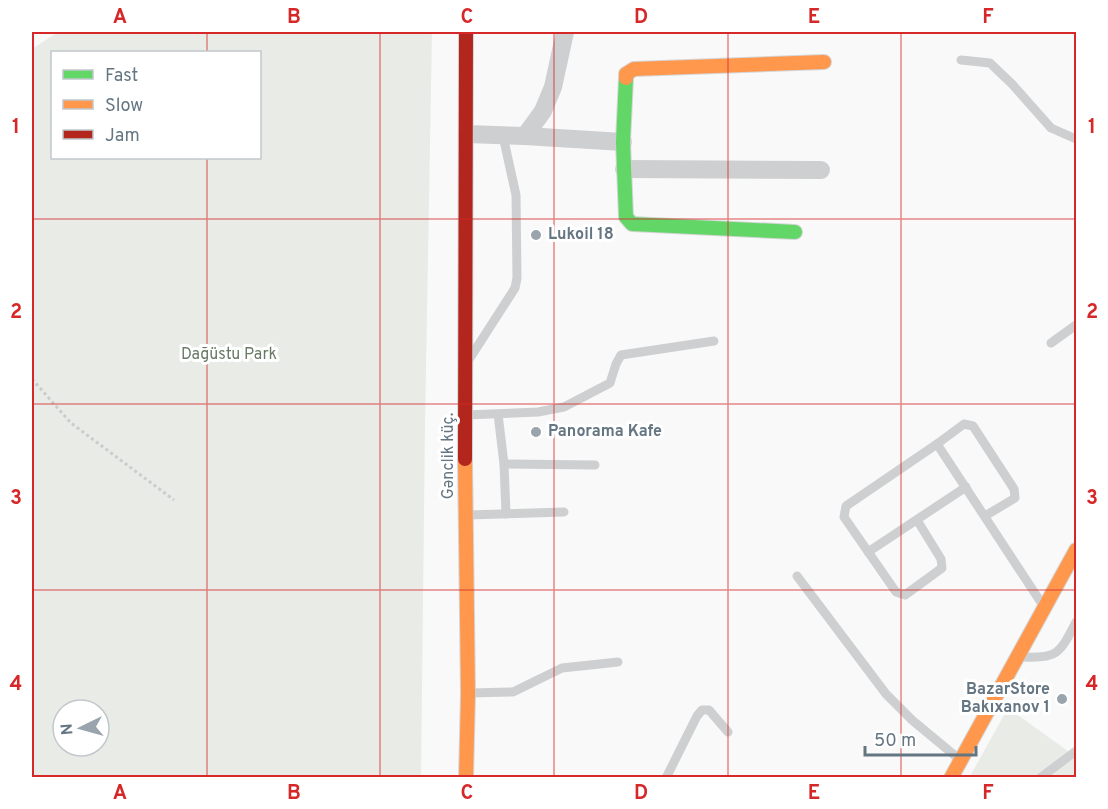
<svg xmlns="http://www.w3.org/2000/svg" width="1108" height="809" font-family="Overpass,sans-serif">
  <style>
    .green { fill: #e8ebe6; fill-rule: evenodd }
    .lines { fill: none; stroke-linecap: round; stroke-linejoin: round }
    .fast-casing { stroke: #d5d6d7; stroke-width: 16 }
    .slow-casing { stroke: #d5d6d7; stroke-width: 16 }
    .jam-casing { stroke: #d5d6d7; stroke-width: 16 }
    .path { stroke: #cbcccd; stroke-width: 3; stroke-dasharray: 3 3; stroke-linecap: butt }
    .lane { stroke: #cecfd0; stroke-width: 9 }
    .street { stroke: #cecfd0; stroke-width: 18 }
    .fast { stroke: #63d668; stroke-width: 14 }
    .slow { stroke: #ff974d; stroke-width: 14 }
    .jam { stroke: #b3261e; stroke-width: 14 }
    .grid { fill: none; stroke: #d62828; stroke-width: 1.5; stroke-opacity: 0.55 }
    .poi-dot { fill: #99a4ac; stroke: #fff; stroke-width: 2 }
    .labels { text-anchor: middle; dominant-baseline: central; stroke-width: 6; stroke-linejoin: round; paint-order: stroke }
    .poi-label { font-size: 16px; font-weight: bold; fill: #657683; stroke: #fff; text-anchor: start }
    .park-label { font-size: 16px; fill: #687a64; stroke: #fff }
    .street-label { font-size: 16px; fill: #657683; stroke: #fff }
    .neatline { fill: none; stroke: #d62828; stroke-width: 2 }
    .grid-label { font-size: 20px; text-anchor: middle; font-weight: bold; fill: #d62828 }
  </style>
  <rect width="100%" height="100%" fill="#f9f9f9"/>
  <!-- green -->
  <g class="green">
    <path d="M58,32H432L425,424L421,777H32V49ZM52,52H260V158H52ZM63,710H99V746H63Z"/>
    <path d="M1008,708L1076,757V777L969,778Z"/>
  </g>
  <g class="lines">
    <defs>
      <path id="fast" d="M626,78L623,142L626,217L632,224L795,232"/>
      <g id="slow">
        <path d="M626,78V74L634,69L824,62"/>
        <path d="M465,459L468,694L466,778"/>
        <path d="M951,778L1076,550"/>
      </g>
      <path id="jam" d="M465,459L466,32"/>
    </defs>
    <!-- fast casing -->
    <use href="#fast" class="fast-casing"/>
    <!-- slow casing -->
    <use href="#slow" class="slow-casing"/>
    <!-- jam casing -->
    <use href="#jam" class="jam-casing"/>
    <!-- path -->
    <path class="path" d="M32,379L71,423L174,500"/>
    <!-- lane -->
    <g class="lane">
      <path d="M961,60L990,63L1012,84L1051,128L1076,139"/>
      <path d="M1051,343L1076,325"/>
      <path d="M470,358L515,288L517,278L516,195L503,136"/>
      <path d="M498,414L504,464L506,514"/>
      <path d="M465,415L538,412L564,407L610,383L616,364L621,355L714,341"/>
      <path d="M937,444L964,424L973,426L1014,489L1015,498L985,516"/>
      <path d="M504,464L595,465"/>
      <path d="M467,515L564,512"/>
      <path d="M917,520L941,559L942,568L905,595L896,592L844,517L846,506L937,444L1042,604"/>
      <path d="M868,552L966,487"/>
      <path d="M797,576L886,694L912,720L959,759"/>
      <path d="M1020,657C1058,658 1059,655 1076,622"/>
      <path d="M470,693L513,692L562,668L618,662"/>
      <path d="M666,778L697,716L702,710H709L728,732"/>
      <path d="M1040,778L1076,751"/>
    </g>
    <!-- street -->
    <g class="street">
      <path d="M467,134L525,136L543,111L553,87L565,32"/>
      <path d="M525,136L623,142"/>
      <path d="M624,169L821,170"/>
    </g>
    <!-- fast -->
    <use href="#fast" class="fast"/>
    <!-- slow -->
    <use href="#slow" class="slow"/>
    <!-- jam -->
    <use href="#jam" class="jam"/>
  </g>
  <!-- grid -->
  <path class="grid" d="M207,32V52M380,32V778M554,32V778M728,32V778M901,32V778M207,158V778M32,219H1076M32,404H1076M32,590H1076"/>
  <!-- markers -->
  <g class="poi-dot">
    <circle cx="536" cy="235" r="6"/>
    <circle cx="536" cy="432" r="6"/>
    <circle cx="1062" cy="699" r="6"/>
  </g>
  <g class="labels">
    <!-- poi labels -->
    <g class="poi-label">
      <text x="548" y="235">Lukoil 18</text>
      <text x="548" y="432">Panorama Kafe</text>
      <text x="1050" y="690" text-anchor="end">BazarStore<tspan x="1050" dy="18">Bakıxanov 1</tspan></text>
    </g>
    <!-- park labels -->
    <g class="park-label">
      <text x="229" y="355">Dağüstu Park</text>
    </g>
    <!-- street labels -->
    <g class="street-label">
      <text transform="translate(449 456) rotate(-90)">Gənclik küç.</text>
    </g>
  </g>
  <!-- border -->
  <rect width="1108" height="809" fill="none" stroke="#ffffff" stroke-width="66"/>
  <!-- legend -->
  <rect x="51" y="51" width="210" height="108" fill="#ffffff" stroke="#c1c8cd" stroke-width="1.5"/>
  <rect x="63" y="70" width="30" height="9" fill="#63d668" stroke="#c1c8cd" stroke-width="1.5"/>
  <text x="105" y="81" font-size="18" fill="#657683">Fast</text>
  <rect x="63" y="100" width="30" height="9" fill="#ff974d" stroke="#c1c8cd" stroke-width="1.5"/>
  <text x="105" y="111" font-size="18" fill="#657683">Slow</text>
  <rect x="63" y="130" width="30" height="9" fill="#b3261e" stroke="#c1c8cd" stroke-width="1.5"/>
  <text x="105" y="141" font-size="18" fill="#657683">Jam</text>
  <!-- north arrow -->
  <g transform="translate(81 728) rotate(265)"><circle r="28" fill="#ffffff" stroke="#c1c8cd" stroke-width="1.5"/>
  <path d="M0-4.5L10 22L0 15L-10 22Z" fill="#99a4ac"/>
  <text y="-9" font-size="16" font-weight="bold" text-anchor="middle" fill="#657683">N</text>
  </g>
  <!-- scale -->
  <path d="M865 746v9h111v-9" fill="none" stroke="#657683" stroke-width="3"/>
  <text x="874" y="746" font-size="18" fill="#657683" stroke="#ffffff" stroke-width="4.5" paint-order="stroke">50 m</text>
  <rect x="33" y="33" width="1042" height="743" class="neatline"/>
  <g class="grid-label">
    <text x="120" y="23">A</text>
    <text x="294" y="23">B</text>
    <text x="467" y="23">C</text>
    <text x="641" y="23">D</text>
    <text x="814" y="23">E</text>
    <text x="988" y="23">F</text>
    <text x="16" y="133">1</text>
    <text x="1092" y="133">1</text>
    <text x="16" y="318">2</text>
    <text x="1092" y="318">2</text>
    <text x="16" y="504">3</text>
    <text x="1092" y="504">3</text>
    <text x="16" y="690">4</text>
    <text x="1092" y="690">4</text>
    <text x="120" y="799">A</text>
    <text x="294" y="799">B</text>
    <text x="467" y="799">C</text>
    <text x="641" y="799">D</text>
    <text x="814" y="799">E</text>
    <text x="988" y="799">F</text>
  </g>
</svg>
